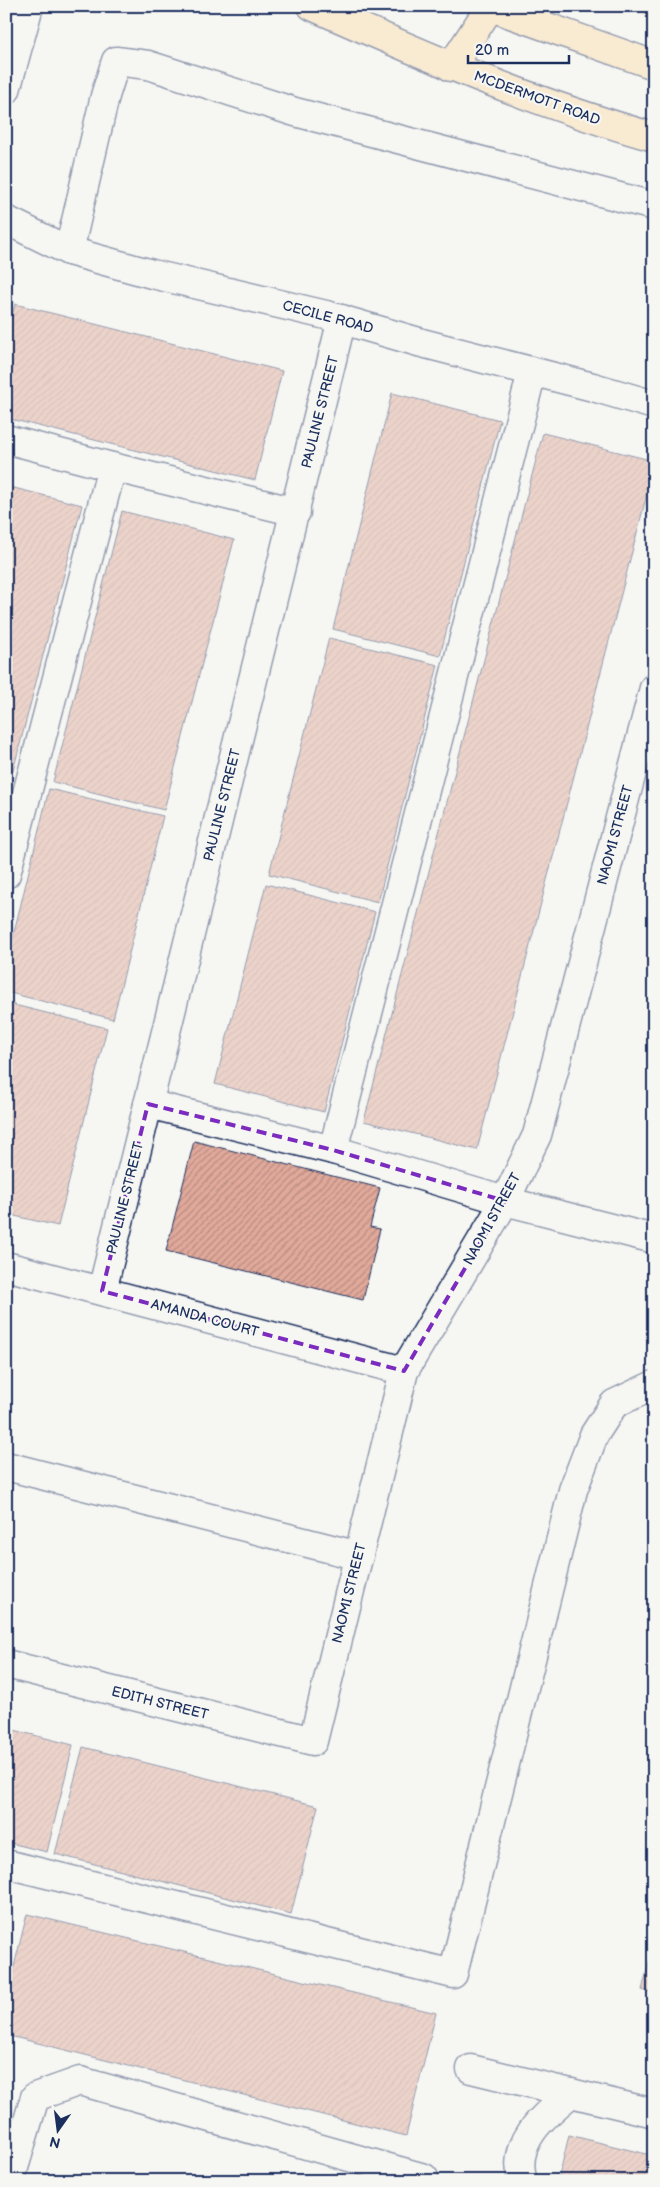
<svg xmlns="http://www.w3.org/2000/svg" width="660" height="2187" font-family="'Balsamiq Sans',sans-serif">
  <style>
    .built { fill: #f0dfd8 }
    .building { fill: url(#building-hatch); stroke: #1b2f5e }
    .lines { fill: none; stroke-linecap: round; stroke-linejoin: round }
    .minor-casing { stroke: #1b2f5e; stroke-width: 31 }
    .major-casing { stroke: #1b2f5e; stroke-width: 31 }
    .minor { stroke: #f6f6f2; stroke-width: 28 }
    .major { stroke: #fddcac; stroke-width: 28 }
    .marked { fill: none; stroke: #7b2cbf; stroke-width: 4; stroke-dasharray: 10 6; stroke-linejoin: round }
    .labels { text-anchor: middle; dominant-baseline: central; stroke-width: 4.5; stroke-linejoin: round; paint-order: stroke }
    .street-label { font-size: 14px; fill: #1b2f5e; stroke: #f6f6f2 }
  </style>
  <defs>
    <pattern id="building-hatch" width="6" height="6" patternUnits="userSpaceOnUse" patternTransform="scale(1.25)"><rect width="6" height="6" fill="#e1a99a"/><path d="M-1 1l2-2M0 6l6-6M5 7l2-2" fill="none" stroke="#b68a81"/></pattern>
  </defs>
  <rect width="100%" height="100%" fill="#f6f6f2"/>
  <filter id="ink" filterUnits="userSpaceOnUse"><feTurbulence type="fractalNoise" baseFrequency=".02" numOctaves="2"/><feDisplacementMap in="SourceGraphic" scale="10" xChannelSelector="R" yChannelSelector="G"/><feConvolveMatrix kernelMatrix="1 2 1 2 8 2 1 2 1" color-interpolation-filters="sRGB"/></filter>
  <g filter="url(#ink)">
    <!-- built -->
    <path class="built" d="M621,6H654V20Z"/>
    <!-- building -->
    <g class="building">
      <path d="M15,304L282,371L255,480L6,418V338Z"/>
      <path d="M392,393L500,420L440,656L333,629Z"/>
      <path d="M543,433L654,461V467L477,1150L364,1121Z"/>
      <path d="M6,486L82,505L13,771L6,769Z"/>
      <path d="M122,511L234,540L164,810L53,782Z"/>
      <path d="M329,638L438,665L378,902L269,874Z"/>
      <path d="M49,789L163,816L113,1019L6,992V965Z"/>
      <path d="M266,884L375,912L324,1112L215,1084Z"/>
      <path d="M6,1003L107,1028L58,1226L6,1214Z"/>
      <path d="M194,1141L380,1188L370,1227L380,1229L363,1300L166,1251Z"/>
      <path d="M6,1728L73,1745L47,1852L6,1842Z"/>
      <path d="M83,1747L318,1806L291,1914L55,1854Z"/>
      <path d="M27,1914L436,2013L406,2136L6,2035V1999Z"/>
      <path d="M654,1943V1993L642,1990Z"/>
      <path d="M569,2135L654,2156V2181H558Z"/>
    </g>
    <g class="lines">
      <defs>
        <g id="minor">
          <path d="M6,90L29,6"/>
          <path d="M6,220L69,251L152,274L326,315L422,343L593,387L654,405"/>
          <path d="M69,251L105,96L116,61L148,65L295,112L654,206"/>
          <path d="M6,439L112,467L296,512"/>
          <path d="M6,874L112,467"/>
          <path d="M148,1104L333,1150L505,1201L654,1239"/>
          <path d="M333,1150L532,372"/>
          <path d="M6,1266L404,1371"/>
          <path d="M102,1291L342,319"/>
          <path d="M6,1466L359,1556"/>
          <path d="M6,1664L313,1741L404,1371L505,1201L537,1135L654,688"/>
          <path d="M6,1864L453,1974L573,1490L594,1435L614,1404L654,1385"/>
          <path d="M471,2069L654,2113"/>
          <path d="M10,2181L35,2097L80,2081L424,2178"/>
          <path d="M523,2181C510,2143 545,2114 571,2093"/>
        </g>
        <g id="major">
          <path d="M312,6C423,55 536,104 654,137"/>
          <path d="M488,6L654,65"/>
          <path d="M451,67L490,7"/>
        </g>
      </defs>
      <!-- minor casing -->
      <use href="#minor" class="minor-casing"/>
      <!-- major casing -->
      <use href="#major" class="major-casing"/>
      <!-- minor -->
      <use href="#minor" class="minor"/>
      <!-- major -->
      <use href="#major" class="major"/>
    </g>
  </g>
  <!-- marked area -->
  <path d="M0 0H660V2187H0ZM148,1104L333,1150L505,1201L404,1371L102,1291Z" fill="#f6f6f2" fill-opacity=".55" fill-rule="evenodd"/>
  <path class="marked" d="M148,1104L333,1150L505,1201L404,1371L102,1291Z"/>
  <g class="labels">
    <!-- street labels -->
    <g class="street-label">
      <text transform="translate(537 98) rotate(20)">MCDERMOTT ROAD</text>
      <text transform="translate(328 317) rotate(15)">CECILE ROAD</text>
      <text transform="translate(320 412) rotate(-76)">PAULINE STREET</text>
      <text transform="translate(222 805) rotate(-76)">PAULINE STREET</text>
      <text transform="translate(615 835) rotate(-75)">NAOMI STREET</text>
      <text transform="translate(125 1198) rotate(-76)">PAULINE STREET</text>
      <text transform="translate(492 1219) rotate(-61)">NAOMI STREET</text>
      <text transform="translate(205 1318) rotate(15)">AMANDA COURT</text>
      <text transform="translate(349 1593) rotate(-76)">NAOMI STREET</text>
      <text transform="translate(160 1703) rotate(14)">EDITH STREET</text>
    </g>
  </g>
  <!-- margin -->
  <rect width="660" height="2187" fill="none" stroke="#f6f6f2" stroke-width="25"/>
  <rect x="12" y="12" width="635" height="2162" fill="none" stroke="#1b2f5e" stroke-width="2" filter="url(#ink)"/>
  <!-- north arrow -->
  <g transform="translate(58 2130) rotate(194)" stroke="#f6f6f2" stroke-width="4" paint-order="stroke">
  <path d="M0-4L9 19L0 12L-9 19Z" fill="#1b2f5e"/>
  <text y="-8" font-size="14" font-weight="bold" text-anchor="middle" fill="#1b2f5e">N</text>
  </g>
  <!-- scale -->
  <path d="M468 55v8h101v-8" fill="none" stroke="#1b2f5e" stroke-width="2.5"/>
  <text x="475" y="55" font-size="15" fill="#1b2f5e" stroke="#f6f6f2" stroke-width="4" paint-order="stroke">20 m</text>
</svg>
